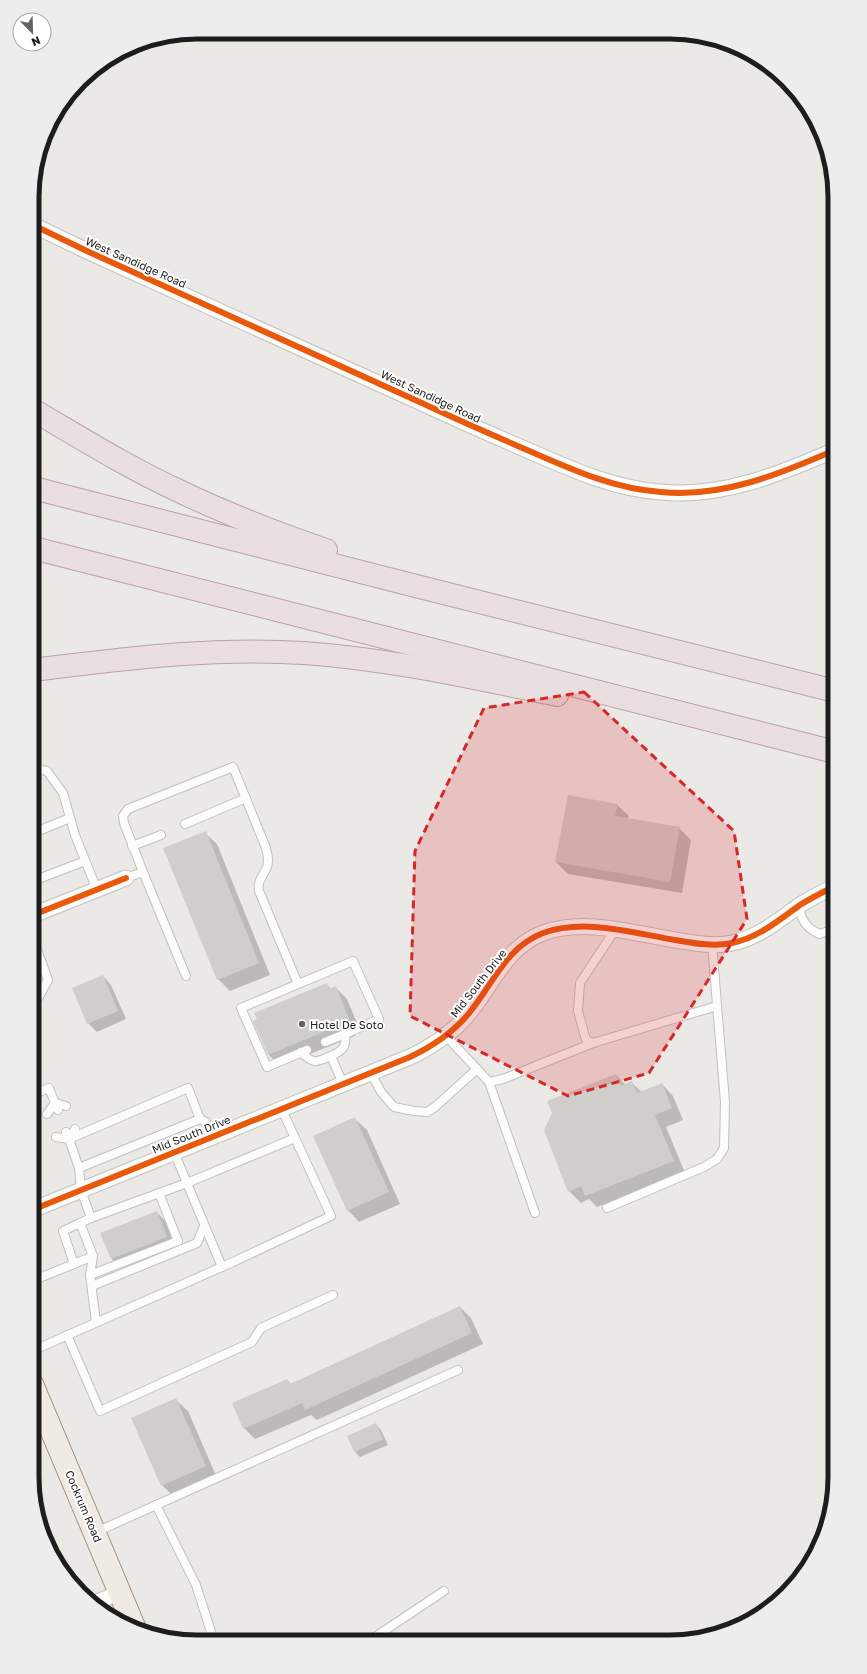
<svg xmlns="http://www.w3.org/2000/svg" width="867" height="1674" font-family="'Golos Text',sans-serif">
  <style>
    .shadow { fill: #0003 }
    .building { fill: #d0cecb }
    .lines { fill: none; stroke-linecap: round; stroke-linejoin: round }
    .service-casing { stroke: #c2c1c0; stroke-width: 10 }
    .minor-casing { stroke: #c2c1c0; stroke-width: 17 }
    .primary-casing { stroke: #a09684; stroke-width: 24 }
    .motorway-casing { stroke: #be9fa8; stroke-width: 24 }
    .service { stroke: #fcfcfb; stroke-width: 8 }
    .minor { stroke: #fcfcfb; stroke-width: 15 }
    .primary { stroke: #efebe4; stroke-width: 22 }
    .motorway { stroke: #e9dfe0; stroke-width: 22 }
    .cycleway-casing { stroke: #fff; stroke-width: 8 }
    .cycleway { stroke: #e8590c; stroke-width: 6 }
    .marked { fill: #d62828; fill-opacity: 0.2; stroke: #d62828; stroke-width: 3; stroke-dasharray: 8 5; stroke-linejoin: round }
    .poi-dot { fill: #656463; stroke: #fff; stroke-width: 1.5 }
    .labels { text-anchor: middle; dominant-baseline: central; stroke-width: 4; stroke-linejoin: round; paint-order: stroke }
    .street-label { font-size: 11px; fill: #1d1d1d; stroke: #fff }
    .poi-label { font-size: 11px; fill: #1d1d1d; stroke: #fff; text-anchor: start }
    .rim { fill: none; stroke: #1d1d1d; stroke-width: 5 }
  </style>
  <rect width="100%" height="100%" fill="#ebe9e6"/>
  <!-- shadow -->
  <g class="shadow">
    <path d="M617,805L629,816L628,819L679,828L691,840L682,893L568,874L556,862Z"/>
    <path d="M205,833L217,844L270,975L230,991L218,979Z"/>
    <path d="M103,976L111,985L126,1019L97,1032L88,1023Z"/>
    <path d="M326,984L331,989L336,988L347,999L360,1030L356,1032V1034L355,1036L280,1066L268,1054Z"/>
    <path d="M616,1075L626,1085L632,1083L642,1092L662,1084L673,1096L683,1120L666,1127L685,1173L597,1207L589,1199L581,1203L569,1191Z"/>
    <path d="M355,1119L367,1130L400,1204L359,1222L348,1210Z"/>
    <path d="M157,1212L165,1221L175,1246L120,1268L112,1259L102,1234Z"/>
    <path d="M460,1307L471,1318L483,1344L317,1420L311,1415L255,1439L244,1428L287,1380L291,1384Z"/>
    <path d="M176,1400L188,1411L217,1478L174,1497L162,1485Z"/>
    <path d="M376,1424L381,1430L388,1445L360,1457L355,1452Z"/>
  </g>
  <!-- building -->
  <g class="building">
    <path d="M568,795L618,804L615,816L680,827L670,882L555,862Z"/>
    <path d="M206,831L259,963L217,980L163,848Z"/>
    <path d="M103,975L118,1011L87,1024L72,988Z"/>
    <path d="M327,983L329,989L336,986L349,1019L345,1021V1022L343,1024L268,1055L253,1021L257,1019L254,1013Z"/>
    <path d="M616,1074L621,1086L632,1081L637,1093L662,1083L672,1108L655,1115L674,1161L585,1196L581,1186L568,1192L544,1130L552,1113L547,1101Z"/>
    <path d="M355,1117L389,1192L347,1211L313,1136Z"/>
    <path d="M157,1211L167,1237L111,1259L100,1233Z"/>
    <path d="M460,1306L472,1333L305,1410L302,1403L243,1429L232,1403L287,1379L290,1384Z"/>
    <path d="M176,1398L206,1466L161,1486L131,1418Z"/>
    <path d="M376,1423L383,1439L354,1452L347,1436Z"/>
  </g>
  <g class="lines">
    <defs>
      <g id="service">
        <path d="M834,557L835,558"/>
        <path d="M33,768L47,771L63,793L75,835L97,890"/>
        <path d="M185,824L246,798"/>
        <path d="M33,833L70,818"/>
        <path d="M132,846L161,835"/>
        <path d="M143,872L186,976"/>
        <path d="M126,878L143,872L124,823L123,816L128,809L233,767L266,848C268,855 269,861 267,867C263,876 257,881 259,891L298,984"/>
        <path d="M33,881L85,861"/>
        <path d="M798,907C803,921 805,927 819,934L835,929"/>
        <path d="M32,1009L48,980L33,938"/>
        <path d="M446,1036L489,1082L503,1079L593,1043L717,1006"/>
        <path d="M325,1042L345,1034"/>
        <path d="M593,1043L586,1040L578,1011L580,983L615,930"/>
        <path d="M307,1050L267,1067L241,1008L353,961L379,1019L345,1034C347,1047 342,1051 331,1056L343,1084"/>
        <path d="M301,1052C313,1064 315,1063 331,1056"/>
        <path d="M371,1073L381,1092L394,1107L414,1111L427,1112L435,1107L477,1069"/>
        <path d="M489,1082L535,1213"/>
        <path d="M32,1095L49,1088L55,1103L66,1106"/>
        <path d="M281,1108L295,1138"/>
        <path d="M47,1114L55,1103L58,1110"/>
        <path d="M66,1132L69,1139L75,1129"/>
        <path d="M56,1137L69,1139L188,1088L200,1119L206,1122L212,1136"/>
        <path d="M174,1152L222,1267"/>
        <path d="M79,1168L200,1119"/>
        <path d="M607,1208L704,1167L717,1159L724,1148L725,1102L712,944"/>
        <path d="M91,1218L80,1223L93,1256L90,1275L96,1322"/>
        <path d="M74,1264L93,1256"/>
        <path d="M90,1275L178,1241L159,1193"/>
        <path d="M34,1280L74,1264L63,1231L80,1223"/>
        <path d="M92,1286L197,1243L204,1226"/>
        <path d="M67,1335L100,1411L252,1342L261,1328L333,1295"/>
        <path d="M32,1351L233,1262L331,1216L295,1138L187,1183L91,1218L81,1190L79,1168L69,1139"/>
        <path d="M156,1505L196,1585L214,1641"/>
        <path d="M96,1532L458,1370"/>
        <path d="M365,1641L375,1637L444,1591"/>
      </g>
      <g id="minor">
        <path d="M33,225L89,252C201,303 313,353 424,404C460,421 497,437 534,453C575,471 616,489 661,492C722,498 780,474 835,450"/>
        <path d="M33,915L126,878"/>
        <path d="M32,1210L410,1057C433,1046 454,1032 470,1012C493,984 506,947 543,933C585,918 632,933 675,940C693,943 713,947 732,943C758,938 779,920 800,905C811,898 823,892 835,886"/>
        <path d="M93,1604L120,1592"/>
      </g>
      <path id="primary" d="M32,1384L135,1629"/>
      <g id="motorway">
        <path d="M33,410C81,438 129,468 179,491C227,514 276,533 326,550"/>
        <path d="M33,488L412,585L835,691"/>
        <path d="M33,548L835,752"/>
        <path d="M33,670C123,659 213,647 304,653C390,659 473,678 557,695"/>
      </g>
    </defs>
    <!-- service casing -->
    <use href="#service" class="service-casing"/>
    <!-- minor casing -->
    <use href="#minor" class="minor-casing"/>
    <!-- primary casing -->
    <use href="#primary" class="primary-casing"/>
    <!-- motorway casing -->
    <use href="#motorway" class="motorway-casing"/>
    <!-- service -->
    <use href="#service" class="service"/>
    <!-- minor -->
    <use href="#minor" class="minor"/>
    <!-- primary -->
    <use href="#primary" class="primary"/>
    <!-- motorway -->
    <use href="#motorway" class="motorway"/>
    <defs>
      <g id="cycleway">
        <path d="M33,225L89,252C201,303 313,353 424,404C460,421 497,437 534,453C575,471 616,489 661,492C722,498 780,474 835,450"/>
        <path d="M33,915L126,878"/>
        <path d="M32,1210L410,1057C433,1046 454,1032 470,1012C493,984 506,947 543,933C585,918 632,933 675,940C693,943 713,947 732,943C758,938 779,920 800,905C811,898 823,892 835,886"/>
      </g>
    </defs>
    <!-- cycleway casing -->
    <use href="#cycleway" class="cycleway-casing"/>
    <!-- cycleway -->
    <use href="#cycleway" class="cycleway"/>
  </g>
  <!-- marked area -->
  <path class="marked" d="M584,692L734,831L747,919L649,1073L568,1096L410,1016L415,851L484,708Z"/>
  <!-- markers -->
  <circle class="poi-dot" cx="302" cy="1024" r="4"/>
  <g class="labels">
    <!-- street labels -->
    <g class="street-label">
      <text transform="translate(136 262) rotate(24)">West Sandidge Road</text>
      <text transform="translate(431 396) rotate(25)">West Sandidge Road</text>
      <text transform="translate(478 983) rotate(-52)">Mid South Drive</text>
      <text transform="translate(191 1134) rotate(-22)">Mid South Drive</text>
      <text transform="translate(84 1506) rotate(67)">Cockrum Road</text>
    </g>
    <!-- poi labels -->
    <g class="poi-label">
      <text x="310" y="1024">Hotel De Soto</text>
    </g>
  </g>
  <!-- crop -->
  <path d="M0 0H867V1674H0ZM197 39H670A158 158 0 0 1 828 197V1477A158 158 0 0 1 670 1635H197A158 158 0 0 1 39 1477V197A158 158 0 0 1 197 39Z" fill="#ededed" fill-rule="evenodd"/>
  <path class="rim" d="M197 39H670A158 158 0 0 1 828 197V1477A158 158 0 0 1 670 1635H197A158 158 0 0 1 39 1477V197A158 158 0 0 1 197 39Z"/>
  <!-- north arrow -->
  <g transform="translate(32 32) rotate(157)"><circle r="19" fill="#ffffff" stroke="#a5a5a5"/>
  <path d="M0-3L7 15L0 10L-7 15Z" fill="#656463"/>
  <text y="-6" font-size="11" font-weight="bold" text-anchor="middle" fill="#1d1d1d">N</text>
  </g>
</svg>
